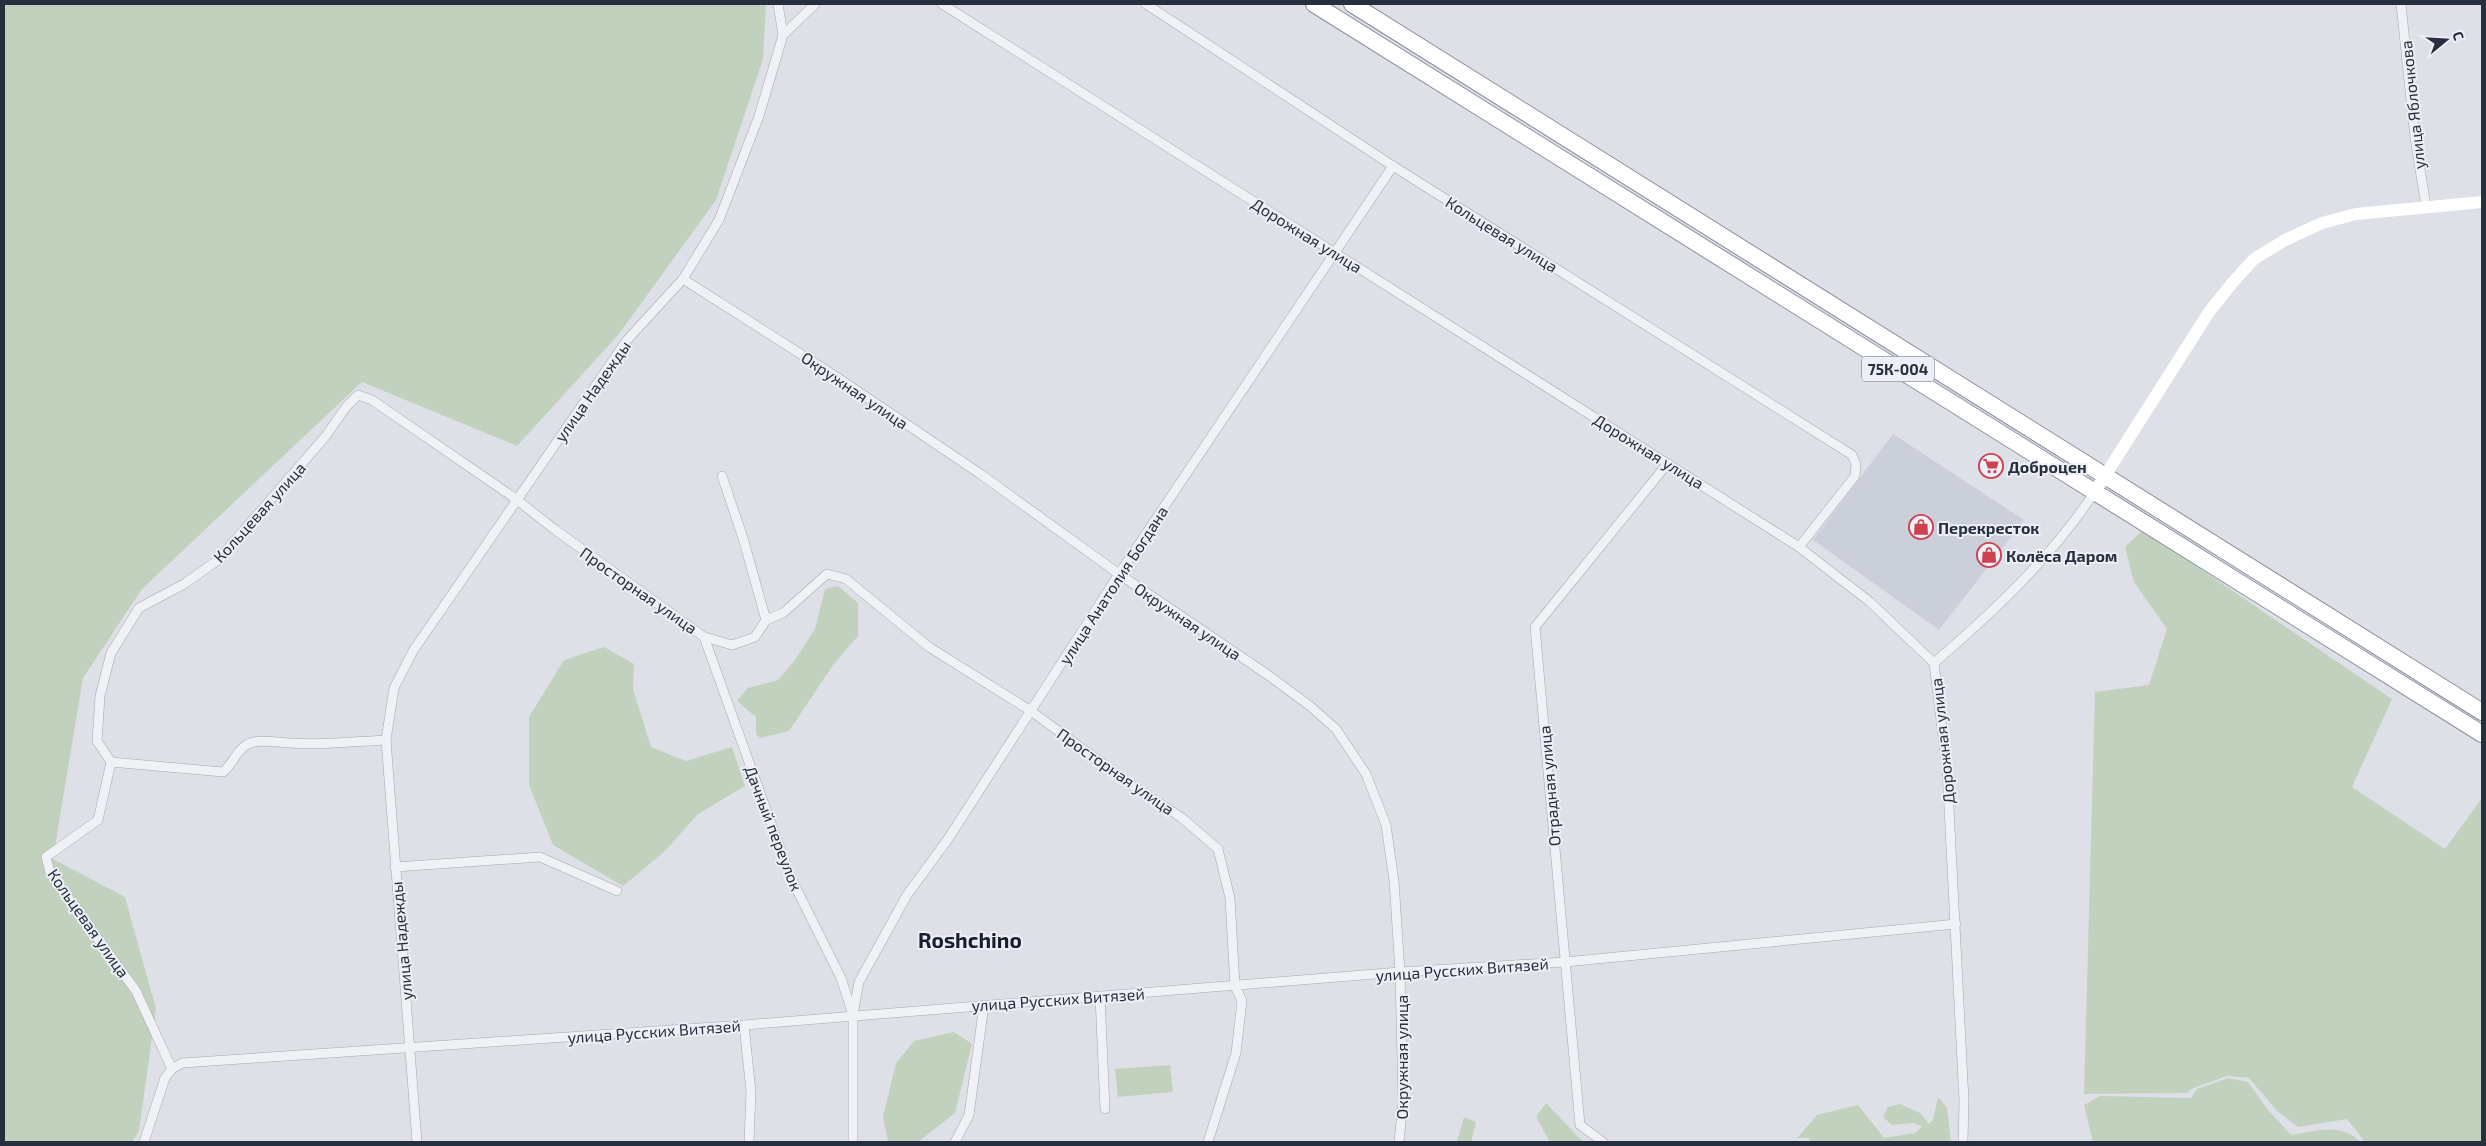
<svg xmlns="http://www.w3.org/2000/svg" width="2486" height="1146" font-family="'Exo 2',sans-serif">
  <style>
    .built { fill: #cbcfd9 }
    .green { fill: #c2d1be }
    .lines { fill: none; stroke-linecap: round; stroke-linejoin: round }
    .street-casing { stroke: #a3a7b1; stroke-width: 10 }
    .highway-casing { stroke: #858d9d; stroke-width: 18 }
    .street { stroke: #f0f1f5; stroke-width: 9 }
    .secondary { stroke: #fff; stroke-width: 12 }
    .highway { stroke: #fff; stroke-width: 16 }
    .labels { text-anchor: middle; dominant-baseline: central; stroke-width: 4; stroke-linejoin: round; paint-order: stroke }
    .shield { fill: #eceff5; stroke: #626874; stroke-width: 1 }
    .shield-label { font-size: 15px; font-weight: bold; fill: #272e3d }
    .street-label { font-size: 16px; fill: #272e3d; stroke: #eceff5 }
    .poi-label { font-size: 16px; font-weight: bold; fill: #272e3d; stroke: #eceff5; text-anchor: start }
    .district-label { font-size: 21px; font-weight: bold; fill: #191f2e; stroke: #eceff5 }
  </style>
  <rect width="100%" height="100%" fill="#dde0e7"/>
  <!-- built -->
  <path class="built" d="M1893,434L2024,520L1939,630L1813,540Z"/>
  <!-- green -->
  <g class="green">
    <path d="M4,4H766L763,59L716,200L619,334L517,446L362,382L142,589L83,678L53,859L125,897L156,1009L139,1131L132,1142H4Z"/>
    <path d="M2143,530L2392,699L2352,787L2445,849L2482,798V1142H2365L2347,1119L2298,1127L2277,1111L2249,1078L2227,1076L2191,1089L2187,1093L2084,1094L2095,692L2149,685L2167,629L2134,582L2125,547Z"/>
    <path d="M838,586L858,603V636L833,665L789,731L760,738L756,734V717L737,701L748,688L778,680L795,660L815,629L825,589Z"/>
    <path d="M604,647L634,664L633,689L651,747L686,761L732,747L745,786L698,814L664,852L623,886L553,845L529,785V717L564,660Z"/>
    <path d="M954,1032L972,1044L955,1113L918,1142L888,1141L883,1117L896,1063L914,1041Z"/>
    <path d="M1170,1065L1173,1092L1118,1097L1115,1069Z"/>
    <path d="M2228,1078L2248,1082L2268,1110L2291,1135C2318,1131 2339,1122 2361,1142H2093L2084,1105L2100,1096L2191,1098L2197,1089Z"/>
    <path d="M1938,1097L1947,1108L1951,1142H1810L1809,1138H1797L1817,1115L1858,1105L1884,1138L1915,1133L1922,1126L1913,1123L1892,1125L1883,1117L1888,1107L1900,1104L1920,1113L1929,1124L1933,1120Z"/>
    <path d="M1546,1103L1583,1142H1550L1536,1117Z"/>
    <path d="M1464,1117L1476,1122L1471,1142H1457Z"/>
  </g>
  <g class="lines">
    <defs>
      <g id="street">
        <path d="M778,4L783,35"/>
        <path d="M942,4L1799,547L1870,602L1934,663L1947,769L1964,1101L1963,1142"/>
        <path d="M1146,4L1393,166L1852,455L1856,464L1855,476L1799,547"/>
        <path d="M2401,4L2415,138L2426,206"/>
        <path d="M683,279L832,374L979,473L1119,574L1268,675L1310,706L1336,729L1366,774L1386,825L1394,881L1400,972L1403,1102L1399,1142"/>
        <path d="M722,476L743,538L766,620"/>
        <path d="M704,637L790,876L841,978L852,1012"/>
        <path d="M1934,663C1993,612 2051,558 2094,493"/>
        <path d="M111,762L223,772C233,764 237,749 248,744C257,739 269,742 278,742C314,746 350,742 386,740"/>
        <path d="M395,867L540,857L617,891"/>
        <path d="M1100,996L1105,1109"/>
        <path d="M744,1025L751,1092L749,1142"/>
        <path d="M172,1069L136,991L50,873L46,857L98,820L111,762L97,741L100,696L111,653L139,608L184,584L218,560L325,437L346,407L358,395L372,400L516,499L554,529L704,637L732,645L755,637L766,620L783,613L827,574L846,579L929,647L1031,711L1130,784L1182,818L1218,849L1230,898L1235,986L1242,1001L1236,1053L1208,1142"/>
        <path d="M144,1142L165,1078L172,1069L182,1063L744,1025L1400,972L1565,962L1956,924"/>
        <path d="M417,1142L386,740L394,688L413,651L627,340L683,279L719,220L759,116L783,35L815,4"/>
        <path d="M853,1142V1014L859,982L907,895L948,839L1119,574L1393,166"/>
        <path d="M955,1142L969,1115L984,1005"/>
        <path d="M1603,1142L1580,1125L1535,627L1668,463"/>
      </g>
      <g id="highway">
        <path d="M1314,4L2482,734"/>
        <path d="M1352,4L2482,712"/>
      </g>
    </defs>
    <!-- street casing -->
    <use href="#street" class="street-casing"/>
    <!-- highway casing -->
    <use href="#highway" class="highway-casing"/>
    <!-- street -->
    <use href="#street" class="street"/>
    <!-- secondary -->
    <path class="secondary" d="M2094,493L2209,312L2233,282L2254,259L2285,240L2322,223L2356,214L2482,202"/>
    <!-- highway -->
    <use href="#highway" class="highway"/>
  </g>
  <!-- icons -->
  <defs>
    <symbol id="supermarket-ring" viewBox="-11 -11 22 22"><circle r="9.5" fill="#eceff5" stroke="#cc4251" stroke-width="1.5"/><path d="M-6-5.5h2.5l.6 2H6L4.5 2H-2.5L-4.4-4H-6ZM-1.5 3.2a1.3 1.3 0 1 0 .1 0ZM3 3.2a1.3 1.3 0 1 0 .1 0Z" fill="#cc4251"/></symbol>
    <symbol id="shop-ring" viewBox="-11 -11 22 22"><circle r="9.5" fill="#eceff5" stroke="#cc4251" stroke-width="1.5"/><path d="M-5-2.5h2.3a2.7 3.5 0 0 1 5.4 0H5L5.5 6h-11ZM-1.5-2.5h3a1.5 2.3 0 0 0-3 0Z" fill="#cc4251"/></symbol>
  </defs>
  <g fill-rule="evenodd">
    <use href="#supermarket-ring" x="1977" y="452" width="28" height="28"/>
    <use href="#shop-ring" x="1907" y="513" width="28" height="28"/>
    <use href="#shop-ring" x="1975" y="541" width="28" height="28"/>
  </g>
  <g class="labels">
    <!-- shield labels -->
    <rect class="shield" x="1862" y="356.5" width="72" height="25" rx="4"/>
    <g class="shield-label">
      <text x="1898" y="369">75К-004</text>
    </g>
    <!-- street labels -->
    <g class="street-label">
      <text transform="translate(2412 105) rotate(-96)">улица Яблочкова</text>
      <text transform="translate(1502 234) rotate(32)">Кольцевая улица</text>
      <text transform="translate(1307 235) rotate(32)">Дорожная улица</text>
      <text transform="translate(855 390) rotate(34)">Окружная улица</text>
      <text transform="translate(592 391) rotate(-55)">улица Надежды</text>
      <text transform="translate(1649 451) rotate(32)">Дорожная улица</text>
      <text transform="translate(259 512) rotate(-48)">Кольцевая улица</text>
      <text transform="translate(1113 585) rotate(-57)">улица Анатолия Богдана</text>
      <text transform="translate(639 590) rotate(35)">Просторная улица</text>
      <text transform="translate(1188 621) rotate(34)">Окружная улица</text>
      <text transform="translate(1942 741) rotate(-96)">Дорожная улица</text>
      <text transform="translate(1116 771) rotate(35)">Просторная улица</text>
      <text transform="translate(1549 786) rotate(-95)">Отрадная улица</text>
      <text transform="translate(774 828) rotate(69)">Дачный переулок</text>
      <text transform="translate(89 923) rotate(55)">Кольцевая улица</text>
      <text transform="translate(401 941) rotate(-95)">улица Надежды</text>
      <text transform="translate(1462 969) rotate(-4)">улица Русских Витязей</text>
      <text transform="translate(1058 999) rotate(-4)">улица Русских Витязей</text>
      <text transform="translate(654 1031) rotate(-4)">улица Русских Витязей</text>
      <text transform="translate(1401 1057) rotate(-90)">Окружная улица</text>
    </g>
    <!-- poi labels -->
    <g class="poi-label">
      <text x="2008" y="466">Доброцен</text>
      <text x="1938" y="527">Перекресток</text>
      <text x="2006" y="555">Колёса Даром</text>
    </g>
    <!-- district labels -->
    <g class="district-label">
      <text x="970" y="939">Roshchino</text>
    </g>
  </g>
  <!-- border -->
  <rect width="2486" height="1146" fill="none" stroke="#272e3d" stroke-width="10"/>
  <!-- north arrow -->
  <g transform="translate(2446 40) rotate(72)" stroke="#eceff5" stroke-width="4" paint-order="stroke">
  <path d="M0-4L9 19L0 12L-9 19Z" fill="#272e3d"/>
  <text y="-8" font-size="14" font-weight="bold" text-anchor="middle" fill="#272e3d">С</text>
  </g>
</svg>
